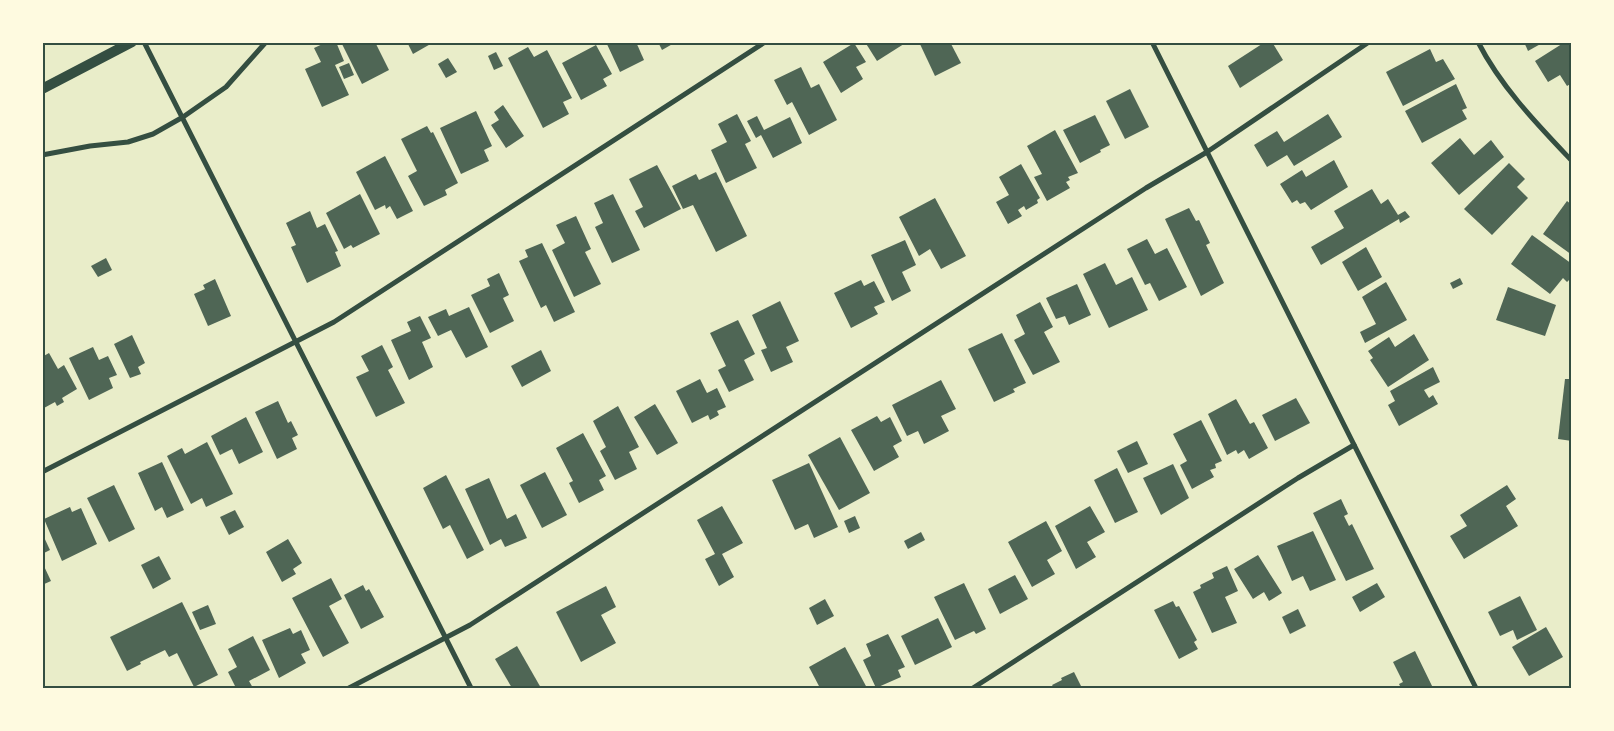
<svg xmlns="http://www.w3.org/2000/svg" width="1614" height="731" font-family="Merriweather,serif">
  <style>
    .building { fill: #4f6655 }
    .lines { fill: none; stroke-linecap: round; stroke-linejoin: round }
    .minor { stroke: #344e41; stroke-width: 5 }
    .secondary { stroke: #344e41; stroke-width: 10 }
    .neatline { fill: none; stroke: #344e41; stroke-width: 2 }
  </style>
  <rect width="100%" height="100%" fill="#e9edc9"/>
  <!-- building -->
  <g class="building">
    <path d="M327,42H336L344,61L335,65L349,95L322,107L305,69L321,62L314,48Z"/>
    <path d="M345,42H375L389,70L362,84L342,44Z"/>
    <path d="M407,42H434L413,54Z"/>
    <path d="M606,42H636L644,60L620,72Z"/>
    <path d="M658,42H676L662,50Z"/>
    <path d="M865,42H907L877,61Z"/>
    <path d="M919,42H950L961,63L935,76Z"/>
    <path d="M1265,42H1272L1283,60L1240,88L1228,66Z"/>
    <path d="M1524,42H1544L1528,51Z"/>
    <path d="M1565,42H1572V83L1567,86L1560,75L1548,82L1535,61Z"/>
    <path d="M854,43L866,62L856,67L863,79L841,93L823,62Z"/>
    <path d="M596,45L612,74L603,79L607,86L581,100L562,63Z"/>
    <path d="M528,47L534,57L547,50L572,98L563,102L569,114L543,128L508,58Z"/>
    <path d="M1430,49L1436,62L1443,59L1455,79L1403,106L1386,72Z"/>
    <path d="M496,52L503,66L494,70L488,56Z"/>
    <path d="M448,58L457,72L446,78L438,64Z"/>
    <path d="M349,63L354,75L344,79L339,67Z"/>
    <path d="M801,67L811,88L819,84L837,120L809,135L792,102L787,105L774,80Z"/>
    <path d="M1456,84L1467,108L1462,110L1467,119L1422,143L1405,111Z"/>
    <path d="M1130,89L1149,127L1125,139L1106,101Z"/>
    <path d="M503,105L524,136L506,148L491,125L499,120L494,112Z"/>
    <path d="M476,111L492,146L484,150L489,161L461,174L440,128Z"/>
    <path d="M737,114L751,141L745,144L757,168L726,183L711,150L727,142L718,124Z"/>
    <path d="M1328,114L1342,137L1294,166L1287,155L1267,167L1254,145L1277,131L1284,142Z"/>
    <path d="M1095,115L1110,145L1100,150L1101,152L1080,163L1063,130Z"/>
    <path d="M757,116L764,130L790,117L802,143L773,158L761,135L756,138L747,121Z"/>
    <path d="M427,126L431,133L433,132L458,183L445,190L447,195L424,206L408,176L417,171L401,139Z"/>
    <path d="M1055,130L1078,173L1068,177L1070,180L1066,182L1070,188L1047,201L1034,177L1042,174L1027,146Z"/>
    <path d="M1460,138L1474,155L1491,140L1504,157L1459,195L1431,163Z"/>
    <path d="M385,156L413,211L397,219L390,206L386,209L385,205L375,210L356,172Z"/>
    <path d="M1334,160L1348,187L1311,210L1305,202L1300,204L1297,200L1292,203L1280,184L1302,170L1306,177Z"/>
    <path d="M1509,163L1525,179L1517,187L1528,198L1492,235L1464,209Z"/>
    <path d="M1021,164L1040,198L1037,200L1038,203L1026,210L1024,206L1018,210L1022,216L1008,224L996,202L1009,195L999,177Z"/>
    <path d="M657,165L681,209L644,228L635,211L643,207L629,179Z"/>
    <path d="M716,172L747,236L716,252L693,205L683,209L672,186L696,174L699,180Z"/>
    <path d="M1372,189L1381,204L1388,199L1398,215L1405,211L1410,217L1400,223L1399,219L1321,265L1311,247L1344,228L1334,211Z"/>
    <path d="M360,194L380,234L353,248L351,245L344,249L326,213Z"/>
    <path d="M613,194L640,250L612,263L595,227L603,223L594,203Z"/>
    <path d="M935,198L966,256L941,269L930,249L919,256L899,217Z"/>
    <path d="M1567,201L1572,205V255L1543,234Z"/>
    <path d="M1189,208L1196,221L1199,220L1210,243L1206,245L1224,283L1201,296L1165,219Z"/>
    <path d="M310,211L317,228L325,224L338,251L335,252L341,266L307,283L291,247L296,245L286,223Z"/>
    <path d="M576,216L591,249L585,252L601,284L574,297L552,250L565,243L556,225Z"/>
    <path d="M1532,235L1572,264V277L1567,282L1563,278L1550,294L1511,264Z"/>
    <path d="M1147,239L1155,254L1167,248L1187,287L1159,301L1150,283L1145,285L1127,249Z"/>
    <path d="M905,240L916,265L902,272L911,291L892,301L871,255Z"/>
    <path d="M542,243L575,312L554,322L546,305L541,308L519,261L528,257L525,250Z"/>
    <path d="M1366,247L1382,277L1358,291L1342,262Z"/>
    <path d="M106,258L112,270L98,277L91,266Z"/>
    <path d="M1105,263L1116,285L1132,277L1148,310L1109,328L1083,274Z"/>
    <path d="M499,273L509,295L503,298L514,321L490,333L471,295L490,286L487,279Z"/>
    <path d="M1460,278L1463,284L1453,289L1450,283Z"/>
    <path d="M215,279L231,316L208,326L194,294L205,289L203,285Z"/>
    <path d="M861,280L864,286L874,281L885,302L874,307L878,314L851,328L834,293Z"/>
    <path d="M1386,282L1407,320L1365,343L1360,332L1376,324L1362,297Z"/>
    <path d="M1077,284L1091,315L1069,325L1065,316L1056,319L1046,298Z"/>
    <path d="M1508,287L1556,305L1545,336L1496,320Z"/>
    <path d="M780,301L799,341L786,347L793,362L771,372L761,350L767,348L752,315Z"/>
    <path d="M1040,302L1053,327L1044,332L1060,362L1033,375L1014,340L1025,334L1016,315Z"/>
    <path d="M469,307L488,347L466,358L451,330L438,336L428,317L446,309L449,316Z"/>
    <path d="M420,316L431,338L422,342L433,367L409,380L391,340L411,331L407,322Z"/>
    <path d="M738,320L755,354L744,360L754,380L729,392L718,370L726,366L710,333Z"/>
    <path d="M1002,333L1026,383L1013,389L1015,392L994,402L968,349Z"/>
    <path d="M1414,334L1429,360L1388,387L1370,360L1373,358L1368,351L1389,337L1395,347Z"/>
    <path d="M132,335L145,363L138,367L141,374L130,378L114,344Z"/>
    <path d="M382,345L393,367L388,370L405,403L376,417L356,377L369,371L361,356Z"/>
    <path d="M93,347L99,360L108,356L117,375L109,378L113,388L89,400L69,358Z"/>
    <path d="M541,350L551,371L522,387L511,366Z"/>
    <path d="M49,353L58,369L64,365L77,389L62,398L64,402L57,406L55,402L44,408L42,405V357Z"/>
    <path d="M1433,367L1440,382L1424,390L1429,398L1433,395L1438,404L1399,426L1388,405L1395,401L1390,391Z"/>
    <path d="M700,379L707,393L717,388L726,407L717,411L719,415L710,420L708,415L692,423L676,391Z"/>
    <path d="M1565,379H1572V441L1558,439Z"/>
    <path d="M941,380L956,409L941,416L949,431L924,444L918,431L907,436L892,405Z"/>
    <path d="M1296,398L1310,423L1275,441L1262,415Z"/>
    <path d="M1236,399L1250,424L1254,422L1268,448L1249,459L1244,450L1238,454L1236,450L1227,455L1208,414Z"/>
    <path d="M278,401L288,423L291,421L298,435L292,438L297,449L277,459L255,412Z"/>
    <path d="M655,404L678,443L657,455L634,417Z"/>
    <path d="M618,406L639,447L629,452L637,469L615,480L600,451L606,447L593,421Z"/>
    <path d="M877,416L881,422L890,417L902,441L893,446L899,457L874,471L851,430Z"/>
    <path d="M246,417L263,452L239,464L232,449L220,455L211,436Z"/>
    <path d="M1201,420L1222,461L1215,464L1216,468L1210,470L1214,477L1192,489L1180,465L1187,461L1173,434Z"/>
    <path d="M583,433L606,476L599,480L604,490L579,503L569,483L573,481L556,448Z"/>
    <path d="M840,437L870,493L839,510L808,455Z"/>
    <path d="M1137,441L1148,464L1128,473L1117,451Z"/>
    <path d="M207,442L233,494L206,507L202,498L191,504L167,456L182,448L185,454Z"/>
    <path d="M162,462L184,510L167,518L162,507L155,511L138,473Z"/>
    <path d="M809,463L838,527L814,538L808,524L795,530L772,480Z"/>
    <path d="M1173,464L1189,498L1161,515L1143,478Z"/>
    <path d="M1117,468L1138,512L1115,523L1094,480Z"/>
    <path d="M545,472L567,515L542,528L520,485Z"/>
    <path d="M446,475L484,550L467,559L450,525L443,529L423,488Z"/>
    <path d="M489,478L507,519L516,514L527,538L505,547L501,539L490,545L465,489Z"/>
    <path d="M114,485L135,529L109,542L87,498Z"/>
    <path d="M1507,485L1516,499L1506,506L1518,526L1464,559L1450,536L1467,526L1460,515Z"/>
    <path d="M1341,499L1348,514L1344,516L1349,526L1352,524L1374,569L1346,581L1313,513Z"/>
    <path d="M722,506L743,543L722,554L734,577L719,586L705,559L715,554L697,520Z"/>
    <path d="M1090,506L1105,532L1087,542L1096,557L1076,569L1055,526Z"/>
    <path d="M70,507L72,512L81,508L97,544L62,561L44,519Z"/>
    <path d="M235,510L244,527L229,535L220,517Z"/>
    <path d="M855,516L860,528L849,533L844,521Z"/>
    <path d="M1046,521L1062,551L1047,560L1055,574L1032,587L1008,542Z"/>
    <path d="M1313,531L1336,580L1310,591L1303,576L1292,581L1277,546Z"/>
    <path d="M921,532L925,540L908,549L904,541Z"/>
    <path d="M42,533L50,550L42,554Z"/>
    <path d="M288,539L302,563L293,569L296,574L282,582L266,552Z"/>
    <path d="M1258,555L1282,593L1269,601L1264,592L1253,599L1234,569Z"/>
    <path d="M159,556L171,579L153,589L141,565Z"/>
    <path d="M42,562L51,581L42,585Z"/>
    <path d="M1227,566L1238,591L1225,597L1237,623L1212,633L1193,592L1201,588L1200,585L1214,578L1212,573Z"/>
    <path d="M1015,575L1028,599L1000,614L988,589Z"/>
    <path d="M331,578L342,599L329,606L349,643L323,657L292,598Z"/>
    <path d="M964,583L986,629L976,634L974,631L955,640L934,597Z"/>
    <path d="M1377,583L1385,597L1360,612L1352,597Z"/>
    <path d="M363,585L366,591L369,589L384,617L361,629L344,595Z"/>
    <path d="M606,586L616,607L601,615L616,643L581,662L556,612Z"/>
    <path d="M1520,596L1537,630L1517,640L1513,630L1500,636L1488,612Z"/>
    <path d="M825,599L834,616L817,625L809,608Z"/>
    <path d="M1173,601L1176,607L1179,606L1197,640L1194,642L1198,649L1179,659L1154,610Z"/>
    <path d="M182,602L218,675L194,687L177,653L169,657L165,650L140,662L141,664L127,671L110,637Z"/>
    <path d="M208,605L216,624L200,630L192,612Z"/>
    <path d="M1298,609L1306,626L1290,634L1282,617Z"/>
    <path d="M938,618L952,647L915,665L901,636Z"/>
    <path d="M1546,627L1563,657L1529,676L1512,647Z"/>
    <path d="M290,628L293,634L301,630L310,650L301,654L306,663L279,678L262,640Z"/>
    <path d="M888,634L905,667L898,670L901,677L876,688L863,660L871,656L866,644Z"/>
    <path d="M253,636L270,670L249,681L253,688H236L228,672L237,667L228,649Z"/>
    <path d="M517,646L541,688H512L495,659Z"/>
    <path d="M845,647L867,688H820L809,667Z"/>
    <path d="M1415,651L1433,688H1401L1399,684L1403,682L1393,662Z"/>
    <path d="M1074,672L1082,688H1054L1052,685L1062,680L1061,678Z"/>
  </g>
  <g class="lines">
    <!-- minor -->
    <g class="minor">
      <path d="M144,42L471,688"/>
      <path d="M1152,42L1476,688"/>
      <path d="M1478,42C1501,87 1537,124 1572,161"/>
      <path d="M42,155L90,146L128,142L153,134L183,117L226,87L266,42"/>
      <path d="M42,472L334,322L765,42"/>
      <path d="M349,688L470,625L1146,188L1207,152L1369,42"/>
      <path d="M973,688L1298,478L1354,445"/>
    </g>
    <!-- secondary -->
    <path class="secondary" d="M42,89L132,42"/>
  </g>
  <!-- border -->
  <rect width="1614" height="731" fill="none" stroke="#fefae0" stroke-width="88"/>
  <rect x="44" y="44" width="1526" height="643" class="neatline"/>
</svg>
